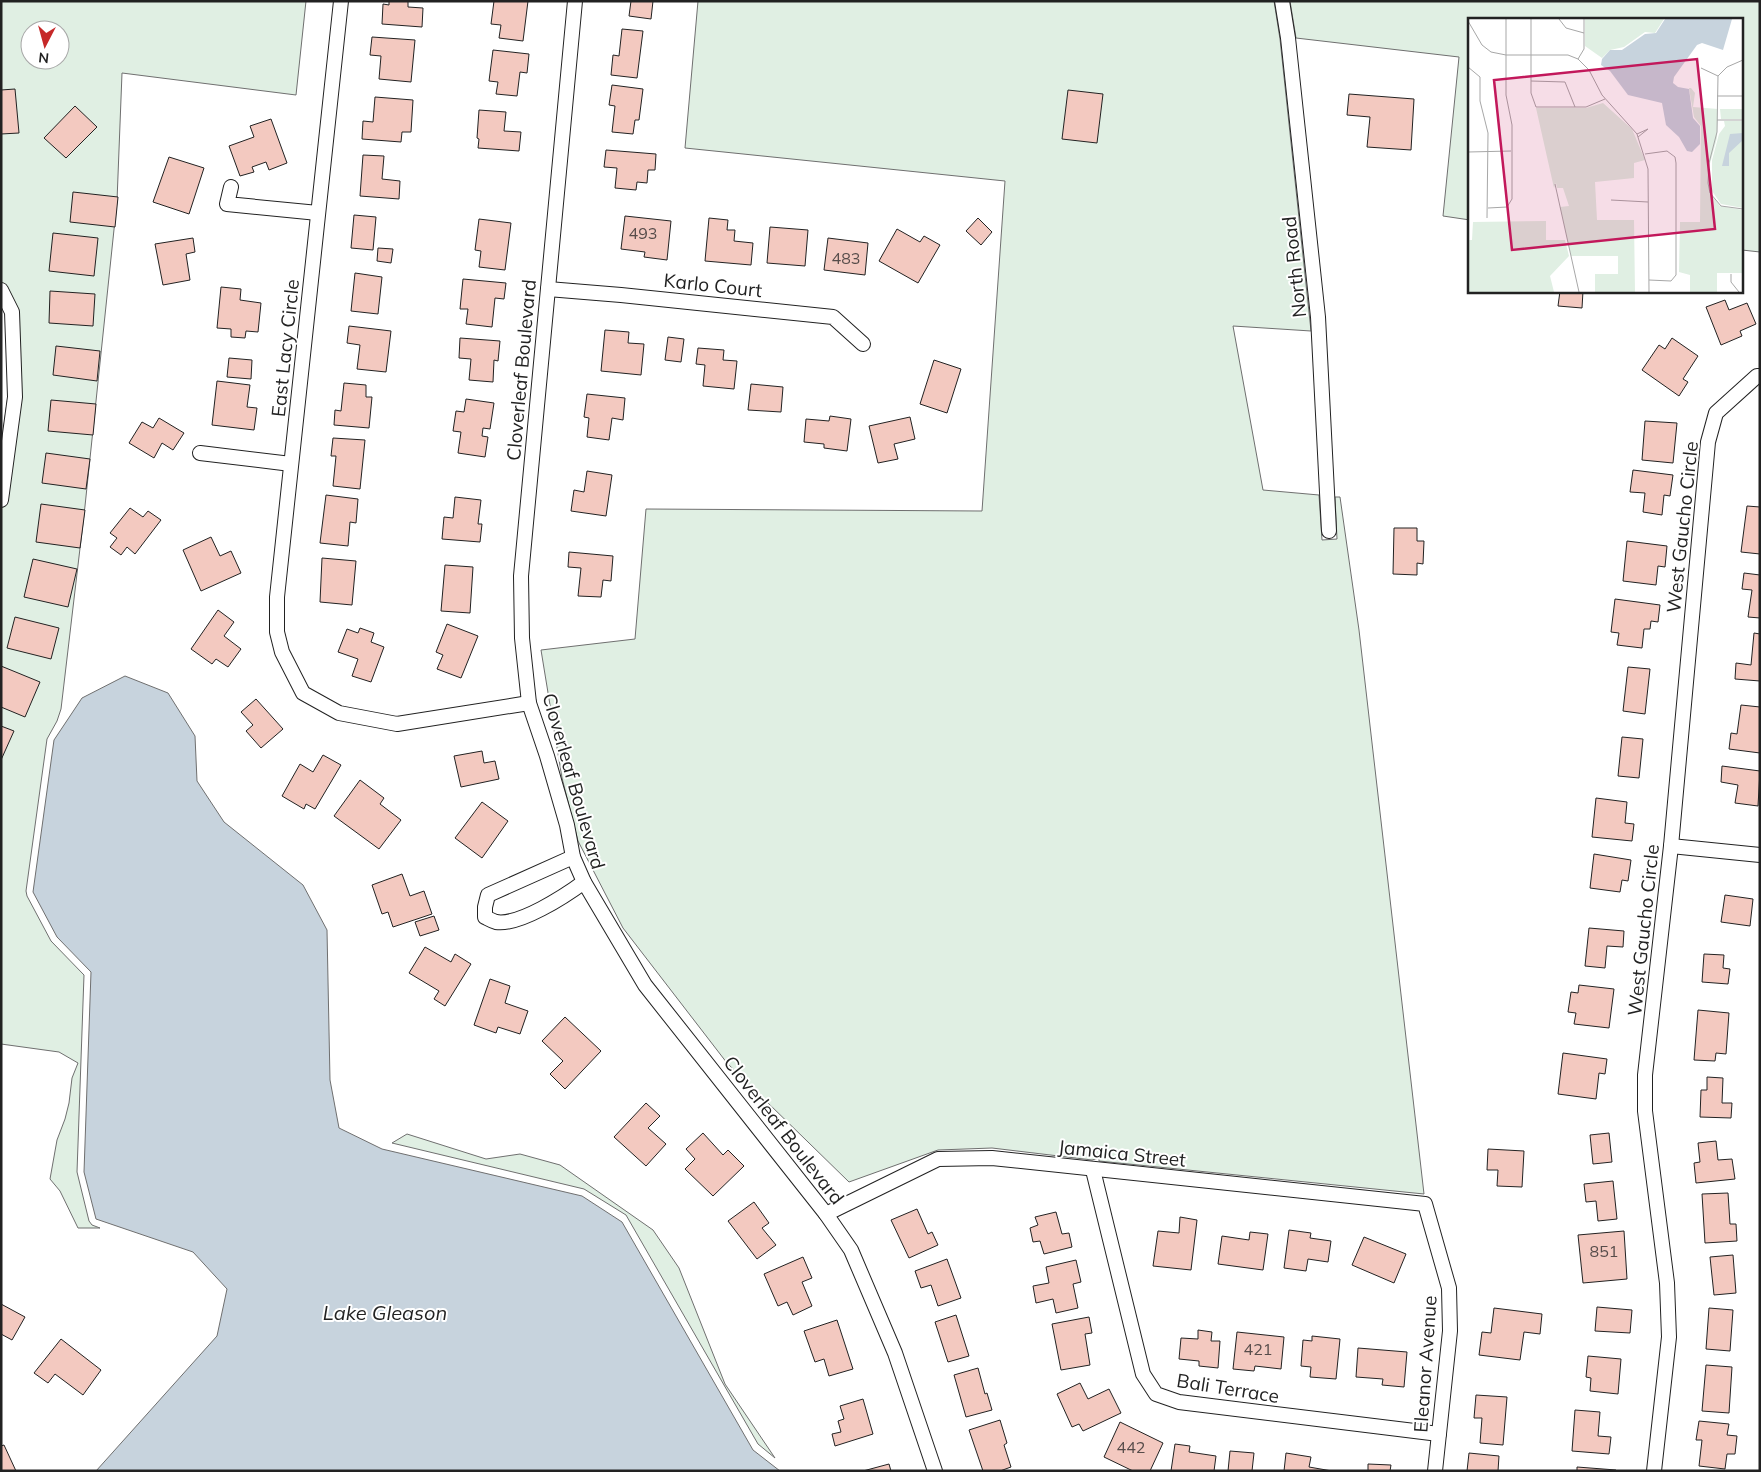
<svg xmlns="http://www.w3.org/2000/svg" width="1761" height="1472" font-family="Mulish,sans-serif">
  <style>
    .green { fill: #e0efe3; stroke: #6f6f6f; fill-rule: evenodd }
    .water { fill: #c7d3dd; stroke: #6f6f6f }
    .building { fill: #f3c9c0; stroke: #222 }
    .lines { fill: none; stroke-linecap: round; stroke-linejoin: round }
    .street-casing { stroke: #222; stroke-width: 16 }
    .street { stroke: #fff; stroke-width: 14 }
    .labels { text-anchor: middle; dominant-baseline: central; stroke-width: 4; stroke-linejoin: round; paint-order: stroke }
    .number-label { font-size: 16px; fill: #564c4a }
    .street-label { font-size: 19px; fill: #222; stroke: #fff }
    .water-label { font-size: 20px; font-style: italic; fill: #222; stroke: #fff }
    .inset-road { fill: none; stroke: #a7a7a7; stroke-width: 1 }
    .view { fill: #c2185b; fill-opacity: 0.15; stroke: #c2185b; stroke-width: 2.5 }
    .inset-edge { fill: none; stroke: #222; stroke-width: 2.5 }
  </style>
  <rect width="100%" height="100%" fill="#fff"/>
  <!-- green -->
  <g class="green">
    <path d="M1,1H306L296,95L122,73L117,201L85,506L61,709L57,721L47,739L26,891L27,896L51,941L84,975L77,1172L89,1221L92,1225L100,1228H78L60,1191L50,1179L57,1140L65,1119L69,1103L72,1078L78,1063L59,1052L1,1044V448L9,388L8,321L1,304ZM30,30H60V60H30Z"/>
    <path d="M698,1H1274L1280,39L1311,331L1233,326L1263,490L1319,495L1322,540L1337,539L1335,497H1340L1359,630L1424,1194L1099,1161V1158L1092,1160L992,1148L938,1150L849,1182L727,1063L623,928L578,841L562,778L541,650L635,639L646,509L982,511L1005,181L685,148Z"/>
    <path d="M1290,1H1760V252L1742,250V19H1470V220L1443,216L1459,57L1296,38Z"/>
    <path d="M407,1134L486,1159L520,1154L560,1165L653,1230L679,1268L725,1384L775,1458L758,1444L626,1215L584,1189L392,1143Z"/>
  </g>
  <!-- water -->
  <path class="water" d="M125,676L168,693L195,736L197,781L224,822L303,885L327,930L330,1080L339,1128L382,1149L582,1196L622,1222L753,1450L780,1471H96L217,1336L227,1289L193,1252L96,1219L84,1172L91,972L57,937L33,892L54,740L82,698Z"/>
  <!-- building -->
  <g class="building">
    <path d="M389,1H408V7L423,8L422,27L382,24L383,4L389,5Z"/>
    <path d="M494,1H528L523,41L499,38L501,25L491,24Z"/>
    <path d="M631,1H653L651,19L629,16Z"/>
    <path d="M622,29L643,31L637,78L611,75L613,55L619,56Z"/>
    <path d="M372,37L415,40L411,82L379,79L381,56L370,55Z"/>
    <path d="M493,50L529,54L527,73L520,72L517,96L496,94L498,82L489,81Z"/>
    <path d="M612,85L643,89L639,120H635L633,134L612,132L615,106L609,105Z"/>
    <path d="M15,89L19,133L1,134V90Z"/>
    <path d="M1068,90L1103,94L1097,143L1062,139Z"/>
    <path d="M1349,94L1414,99L1411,150L1367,147L1370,117L1347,115Z"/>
    <path d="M375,97L413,100L411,132H402L401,142L362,139L363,121L373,122Z"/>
    <path d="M75,106L97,127L66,158L44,138Z"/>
    <path d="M479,110L506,112L504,131L521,132L519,151L478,148L479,139L477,138Z"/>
    <path d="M271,119L287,163L269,170L266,162L252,167L254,172L240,176L229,146L254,137L250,126Z"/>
    <path d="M606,150L656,154L655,170H648L647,183L637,182L636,190L615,188L617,168L604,167Z"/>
    <path d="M363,155L384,156L382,179L400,181L399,199L360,196Z"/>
    <path d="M169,157L204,168L189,214L153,202Z"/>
    <path d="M73,192L118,197L115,227L70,222Z"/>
    <path d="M354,215L376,217L373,250L351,248Z"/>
    <path d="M625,216L671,221L667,260L644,257L645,252L621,249Z"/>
    <path d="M709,218L728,220L727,230H735L734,241L753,243L751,265L705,261Z"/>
    <path d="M978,218L992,232L981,245L966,231Z"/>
    <path d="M479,219L511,223L505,270L479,267L481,251L475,250Z"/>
    <path d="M770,227L808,230L805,266L767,263Z"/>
    <path d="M897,229L920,242L924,236L940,245L918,283L879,261Z"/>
    <path d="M53,233L98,238L94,276L49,271Z"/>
    <path d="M193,238L195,252L186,254L190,280L163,285L155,244Z"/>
    <path d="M828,238L868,243L865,275L824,270Z"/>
    <path d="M378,248L393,249L391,263L377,261Z"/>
    <path d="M355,273L382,277L378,314L351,311Z"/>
    <path d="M463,279L506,283L504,299L495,298L492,327L466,324L468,309H460Z"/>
    <path d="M221,287L241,289L240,300L261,303L258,332L246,331L245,338L231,337V329L217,328Z"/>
    <path d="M50,291L95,294L93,326L49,323Z"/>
    <path d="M1560,291H1583L1582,308L1558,306Z"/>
    <path d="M1725,300L1729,310L1747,303L1756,324L1740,331L1742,336L1721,345L1706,307Z"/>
    <path d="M349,326L391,331L386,372L357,369L360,345L347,343Z"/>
    <path d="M605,330L629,332L628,343L644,344L641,375L601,371Z"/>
    <path d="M668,337L684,339L681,362L665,360Z"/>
    <path d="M460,338L500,341L498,361L494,360L493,382L469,380L471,359L459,358Z"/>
    <path d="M1672,338L1698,356L1683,379L1688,382L1679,396L1642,370L1659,345L1665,349Z"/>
    <path d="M56,346L100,351L97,381L53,375Z"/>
    <path d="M698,348L724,350L723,360L737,361L734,389L703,386L705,365L696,364Z"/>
    <path d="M229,358L252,360L251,379L227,377Z"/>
    <path d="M934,360L961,369L947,413L920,404Z"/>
    <path d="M217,381L250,385L247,407L257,408L254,430L212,425Z"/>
    <path d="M344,383L366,385V397H372L369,428L334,425L335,410L341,411Z"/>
    <path d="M751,384L783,387L781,412L748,410Z"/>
    <path d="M587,394L625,398L623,420L612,418L609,440L587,437L589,418L584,417Z"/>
    <path d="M466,399L494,403L490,429L483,428L482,436L488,437L485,457L458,453L461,432L453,431L456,411L464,412Z"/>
    <path d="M51,400L96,404L93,435L48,431Z"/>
    <path d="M830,416L851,419L847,451L824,448V444L804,442L806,419L829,421Z"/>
    <path d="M910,417L915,439L894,444L898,459L878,463L869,426Z"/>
    <path d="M159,418L184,433L173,450L162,443L154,458L129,443L142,422L153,428Z"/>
    <path d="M1645,421L1677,423L1673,463L1642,460Z"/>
    <path d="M333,438L365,440L360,489L333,486L336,456H331Z"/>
    <path d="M46,453L90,459L86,489L42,483Z"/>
    <path d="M1633,470L1673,475L1670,496L1664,495L1662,515L1643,512L1645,493L1630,492Z"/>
    <path d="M587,471L612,475L606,516L571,511L574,490L584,492Z"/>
    <path d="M326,495L358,499L356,523L350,522L348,546L320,543Z"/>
    <path d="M455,497L481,500L478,524H482L480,542L442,539L444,517L453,518Z"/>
    <path d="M41,504L85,510L80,548L36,542Z"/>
    <path d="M1747,506L1760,507V554L1741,552Z"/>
    <path d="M130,508L143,517L148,511L161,520L135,554L127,547L121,555L110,547L117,538L110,533Z"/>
    <path d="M1394,528H1417V541H1424L1423,564L1417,563V575L1393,574Z"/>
    <path d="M211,537L220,556L231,551L241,573L201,591L183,550Z"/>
    <path d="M1627,541L1667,546L1665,567L1658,566L1656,585L1623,581Z"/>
    <path d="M569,552L613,556L611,581L603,580L601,597L578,596L581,568L568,567Z"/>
    <path d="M322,558L356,561L352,605L320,602Z"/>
    <path d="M33,559L77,569L68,607L24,597Z"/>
    <path d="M445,565L473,567L470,613L441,611Z"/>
    <path d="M1744,573L1760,575V618L1748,617L1752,590L1742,589Z"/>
    <path d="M1615,599L1660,605L1658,622L1651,621L1650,629H1644L1642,648L1617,645L1619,633L1611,632Z"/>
    <path d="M218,610L234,622L224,636L241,649L228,667L216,659L212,664L191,649Z"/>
    <path d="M15,617L59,628L51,659L7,648Z"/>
    <path d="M447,624L478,636L461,678L437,669L443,655L436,652Z"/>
    <path d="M360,628L374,633L371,642L384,647L371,682L352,676L358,659L338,652L347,629L358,633Z"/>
    <path d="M1754,633L1760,634V681L1735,679L1736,663L1751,665Z"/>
    <path d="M1,666L40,682L25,717L1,707Z"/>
    <path d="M1628,667L1650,669L1645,714L1623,711Z"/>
    <path d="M256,699L283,729L261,748L246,731L253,725L241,712Z"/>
    <path d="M1741,705L1760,707V753L1729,749L1731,733L1737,734Z"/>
    <path d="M1,726L14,731L1,760Z"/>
    <path d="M1622,737L1643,739L1639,778L1618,776Z"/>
    <path d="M482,751L484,763L495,761L499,779L461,787L454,756Z"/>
    <path d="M323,755L341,765L315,809L306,804L304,809L282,796L300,764L313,772Z"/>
    <path d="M1722,766L1760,771L1758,806L1735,803L1738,785L1721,782Z"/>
    <path d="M360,780L384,798L380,804L401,820L379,849L334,816Z"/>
    <path d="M1596,798L1627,802L1625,823L1634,824L1632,841L1592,837Z"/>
    <path d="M482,802L508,821L482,858L455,838Z"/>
    <path d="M1594,854L1631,860L1628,881L1622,880L1620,892L1590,888Z"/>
    <path d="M402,874L410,896L424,891L432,914L393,927L388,912L382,914L372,885Z"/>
    <path d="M1725,895L1753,899L1750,926L1721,922Z"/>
    <path d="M434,916L439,930L420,936L415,922Z"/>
    <path d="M1589,928L1624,931L1623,947L1607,946L1605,968L1585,966Z"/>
    <path d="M425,947L451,962L455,954L471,964L445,1006L434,999L439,991L409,973Z"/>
    <path d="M1704,954L1724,955L1723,968L1730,969L1728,984L1702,982Z"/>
    <path d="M490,979L510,986L505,1003L528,1011L520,1034L498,1027L496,1033L474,1025Z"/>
    <path d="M1579,985L1614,989L1609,1028L1574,1024L1576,1013L1568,1012L1571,992L1578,993Z"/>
    <path d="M1698,1010L1729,1013L1726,1054L1716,1053L1715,1061L1694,1060Z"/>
    <path d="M565,1017L601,1051L565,1089L550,1074L563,1061L542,1041Z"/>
    <path d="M1563,1053L1607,1059L1605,1074L1599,1073L1596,1099L1558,1094Z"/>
    <path d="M1707,1077L1723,1078L1722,1103H1732L1731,1118L1700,1117L1701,1090H1707Z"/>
    <path d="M646,1103L660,1116L648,1128L666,1144L646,1166L614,1137Z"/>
    <path d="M703,1133L723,1155L728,1150L744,1166L713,1196L685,1169L695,1159L686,1149Z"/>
    <path d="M1609,1133L1612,1162L1593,1164L1590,1135Z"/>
    <path d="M1716,1141L1718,1160L1732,1159L1735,1179L1696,1183L1694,1163L1700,1162L1698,1143Z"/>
    <path d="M1488,1149L1524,1151L1522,1187L1497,1186L1498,1170H1487Z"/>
    <path d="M1613,1181L1617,1219L1598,1221L1596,1201L1586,1202L1584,1184Z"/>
    <path d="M1728,1193L1730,1224H1736L1737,1241L1705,1243L1702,1194Z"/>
    <path d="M754,1202L769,1223L762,1228L776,1245L757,1259L728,1221Z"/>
    <path d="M917,1209L928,1234L932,1232L938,1245L909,1258L891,1220Z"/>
    <path d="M1056,1212L1062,1234L1069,1233L1072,1247L1044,1254L1040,1241L1033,1242L1030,1228L1038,1225L1035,1217Z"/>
    <path d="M1180,1217L1197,1220L1191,1270L1153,1266L1158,1231L1179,1233Z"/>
    <path d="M1289,1230L1311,1233L1310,1238L1331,1241L1328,1262L1308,1259L1306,1271L1284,1268Z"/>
    <path d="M1624,1231L1627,1279L1583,1283L1578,1235Z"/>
    <path d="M1250,1232L1268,1234L1263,1270L1218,1264L1222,1236L1249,1240Z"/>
    <path d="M1364,1237L1406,1254L1394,1283L1352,1265Z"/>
    <path d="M1733,1255L1736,1293L1714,1295L1710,1257Z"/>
    <path d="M803,1257L812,1278L802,1282L812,1306L793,1315L787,1302L778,1306L764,1274Z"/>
    <path d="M947,1259L961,1298L938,1306L931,1285L921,1288L915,1271Z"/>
    <path d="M1076,1260L1081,1282L1073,1284L1078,1308L1056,1313L1053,1299L1036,1303L1033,1286L1049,1283L1046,1267Z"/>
    <path d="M1,1304L25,1317L12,1340L1,1334Z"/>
    <path d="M1597,1307L1632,1310L1630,1333L1595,1331Z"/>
    <path d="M1494,1308L1542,1314L1540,1334L1524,1332L1520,1360L1479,1355L1482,1332L1491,1333Z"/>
    <path d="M1709,1308L1733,1310L1730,1351L1706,1349Z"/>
    <path d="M956,1315L969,1356L948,1362L935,1322Z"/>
    <path d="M1089,1317L1092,1333L1085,1334L1090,1365L1061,1370L1052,1324Z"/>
    <path d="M837,1320L853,1369L829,1376L824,1359L815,1362L804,1331Z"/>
    <path d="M1198,1330L1212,1332L1211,1341H1220L1218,1368L1199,1366V1361L1179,1359L1181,1338L1198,1339Z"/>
    <path d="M1237,1332L1284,1337L1281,1369L1255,1366L1254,1371L1233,1369Z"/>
    <path d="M1312,1336L1340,1339L1336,1379L1310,1377L1311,1367L1301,1366L1303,1340L1312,1341Z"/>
    <path d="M61,1339L101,1370L83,1395L55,1374L48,1383L34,1373Z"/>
    <path d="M1358,1348L1407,1352L1404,1387L1382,1385L1383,1379L1356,1377Z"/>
    <path d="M1588,1356L1621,1359L1618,1394L1590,1391L1591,1378L1586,1377Z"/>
    <path d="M1706,1365L1732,1367L1729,1413L1702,1411Z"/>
    <path d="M978,1368L985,1394L987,1393L992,1410L966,1417L954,1375Z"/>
    <path d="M1080,1383L1088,1399L1109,1389L1121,1413L1083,1431L1079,1424L1072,1427L1057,1394Z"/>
    <path d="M1476,1395L1507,1397L1503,1445L1480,1443L1482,1418H1474Z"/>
    <path d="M863,1399L873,1434L835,1446L832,1434L841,1432L838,1421L844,1419L840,1406Z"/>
    <path d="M1575,1410L1600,1412L1598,1436L1611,1437L1609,1454L1572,1451Z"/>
    <path d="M1000,1420L1007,1443L1004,1445L1011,1467L1000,1471H983L969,1430Z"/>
    <path d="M1699,1421L1729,1424L1727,1435L1737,1436L1735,1454H1727L1725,1469L1699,1466L1702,1440H1696Z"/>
    <path d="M1120,1422L1163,1443L1150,1471H1133L1104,1457Z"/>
    <path d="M1175,1444L1190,1446L1189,1452L1216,1456L1214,1471H1171Z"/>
    <path d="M4,1445L16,1471H1V1446Z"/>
    <path d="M1230,1451L1254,1453L1252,1471H1228Z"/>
    <path d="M1286,1453L1311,1457L1309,1467L1332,1471H1284Z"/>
    <path d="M1469,1453L1499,1456L1498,1471H1467Z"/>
    <path d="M889,1464L891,1471H863Z"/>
    <path d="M1368,1464L1391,1465L1390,1471H1368Z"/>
    <path d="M1577,1467L1616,1470V1471H1577Z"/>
  </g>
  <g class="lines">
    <defs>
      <g id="street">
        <path d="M341,1L277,597V632L282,652L303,693L339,713L397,724L529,703"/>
        <path d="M575,1L521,576L522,638L529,703L547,756L567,825L573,857L584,882L645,985L826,1214L851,1250L895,1353L935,1471"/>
        <path d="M1282,1L1288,38L1318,317L1329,531"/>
        <path d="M231,187L227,204L318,213"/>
        <path d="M548,289L621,295L833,317L863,344"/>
        <path d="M1,290L12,312L15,397L1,500"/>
        <path d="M200,453L291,464"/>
        <path d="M1671,846L1760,855"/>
        <path d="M573,857L488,895L485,907V917C489,919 492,921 496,922C519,926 565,896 584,882"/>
        <path d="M1093,1170L1143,1374L1156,1394L1179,1402L1439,1434"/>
        <path d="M826,1214L938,1159L992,1158L1425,1204L1449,1288L1450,1331L1435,1471"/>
        <path d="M1654,1471L1669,1337L1667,1283L1645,1111V1075L1671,846L1708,442L1716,413L1757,376H1760"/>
      </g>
    </defs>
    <!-- street casing -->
    <use href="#street" class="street-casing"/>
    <!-- street -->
    <use href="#street" class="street"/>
  </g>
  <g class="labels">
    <!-- number labels -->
    <g class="number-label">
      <text x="643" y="233">493</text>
      <text x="846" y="258">483</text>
      <text x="1604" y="1251">851</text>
      <text x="1258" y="1349">421</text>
      <text x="1131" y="1447">442</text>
    </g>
    <!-- street labels -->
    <g class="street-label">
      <text transform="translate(1294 267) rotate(-96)">North Road</text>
      <text transform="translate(713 285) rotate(6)">Karlo Court</text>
      <text transform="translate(285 348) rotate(-84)">East Lacy Circle</text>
      <text transform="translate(521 370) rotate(-85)">Cloverleaf Boulevard</text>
      <text transform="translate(1682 527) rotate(-84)">West Gaucho Circle</text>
      <text transform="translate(574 781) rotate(74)">Cloverleaf Boulevard</text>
      <text transform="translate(1643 930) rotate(-84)">West Gaucho Circle</text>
      <text transform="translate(784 1130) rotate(52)">Cloverleaf Boulevard</text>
      <text transform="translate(1122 1153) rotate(6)">Jamaica Street</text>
      <text transform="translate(1425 1364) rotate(-86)">Eleanor Avenue</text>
      <text transform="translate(1228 1388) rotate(9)">Bali Terrace</text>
    </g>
    <!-- water labels -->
    <g class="water-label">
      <text x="385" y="1312">Lake Gleason</text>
    </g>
  </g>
  <!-- overview -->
  <g transform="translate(1468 18)">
    <rect width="275" height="275" fill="#fff"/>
    <path d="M117,1H196L187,15L177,14L156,29L142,32L134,40L117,28ZM221,70H223L227,75L225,89L250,91L249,120L241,149L242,174L252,188L275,192V255H249V274H222V257L211,254L212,204H232L233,108L226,99ZM135,85L164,111L177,142L166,145V160L127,164L129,202H166L167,274H127V256H150V238H103L92,189L101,188L95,170H89L88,165L86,170L68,90H118ZM252,91H275V101H253ZM256,103H275V190L253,186L244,173V142L251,116L257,108ZM78,203V222H97L101,238L82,258L86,274H0V222H4L5,204Z" fill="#e0efe3"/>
    <path d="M197,1H264L255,32L234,25L229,27L206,59L205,65L210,69L221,71L225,100L232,108V126L224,134L219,133L211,119L198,107L194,85L160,77L142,53L133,47L134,41L142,32H154L177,16L188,15ZM275,115V122L261,135V148H254L262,116Z" fill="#c7d3dd"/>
    <path class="inset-road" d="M63,1V75L68,89H118L137,81M91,1L98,10L116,15M0,3L14,27L23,34L38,37H100L110,41L121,52L134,77L169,116L180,151L181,274M110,41L116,31V1M275,42L259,49L250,58L249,114L241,145L240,165L242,175L253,188L275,191M0,49L12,59V83L20,115L19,200M233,50L250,58M63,63L97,64L107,89M249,78H275M249,102H275M169,116L180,111L170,119M0,134L43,133M177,136L199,133L207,139L208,145V257L203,263L181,262M87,166L111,274M143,182L180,184M20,190L39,189L44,181V107L38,77V1M263,256V264L271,274"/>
    <path class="view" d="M229,41L247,211L44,232L26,62Z"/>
    <rect width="275" height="275" class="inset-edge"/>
  </g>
  <!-- border -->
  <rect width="1761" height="1472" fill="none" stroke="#222222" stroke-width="5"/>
  <!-- north arrow -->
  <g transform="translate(45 45) rotate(186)"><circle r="24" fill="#ffffff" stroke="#a7a7a7"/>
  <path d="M0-4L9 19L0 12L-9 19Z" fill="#c62828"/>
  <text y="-8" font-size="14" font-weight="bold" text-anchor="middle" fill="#222222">N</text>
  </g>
</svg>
